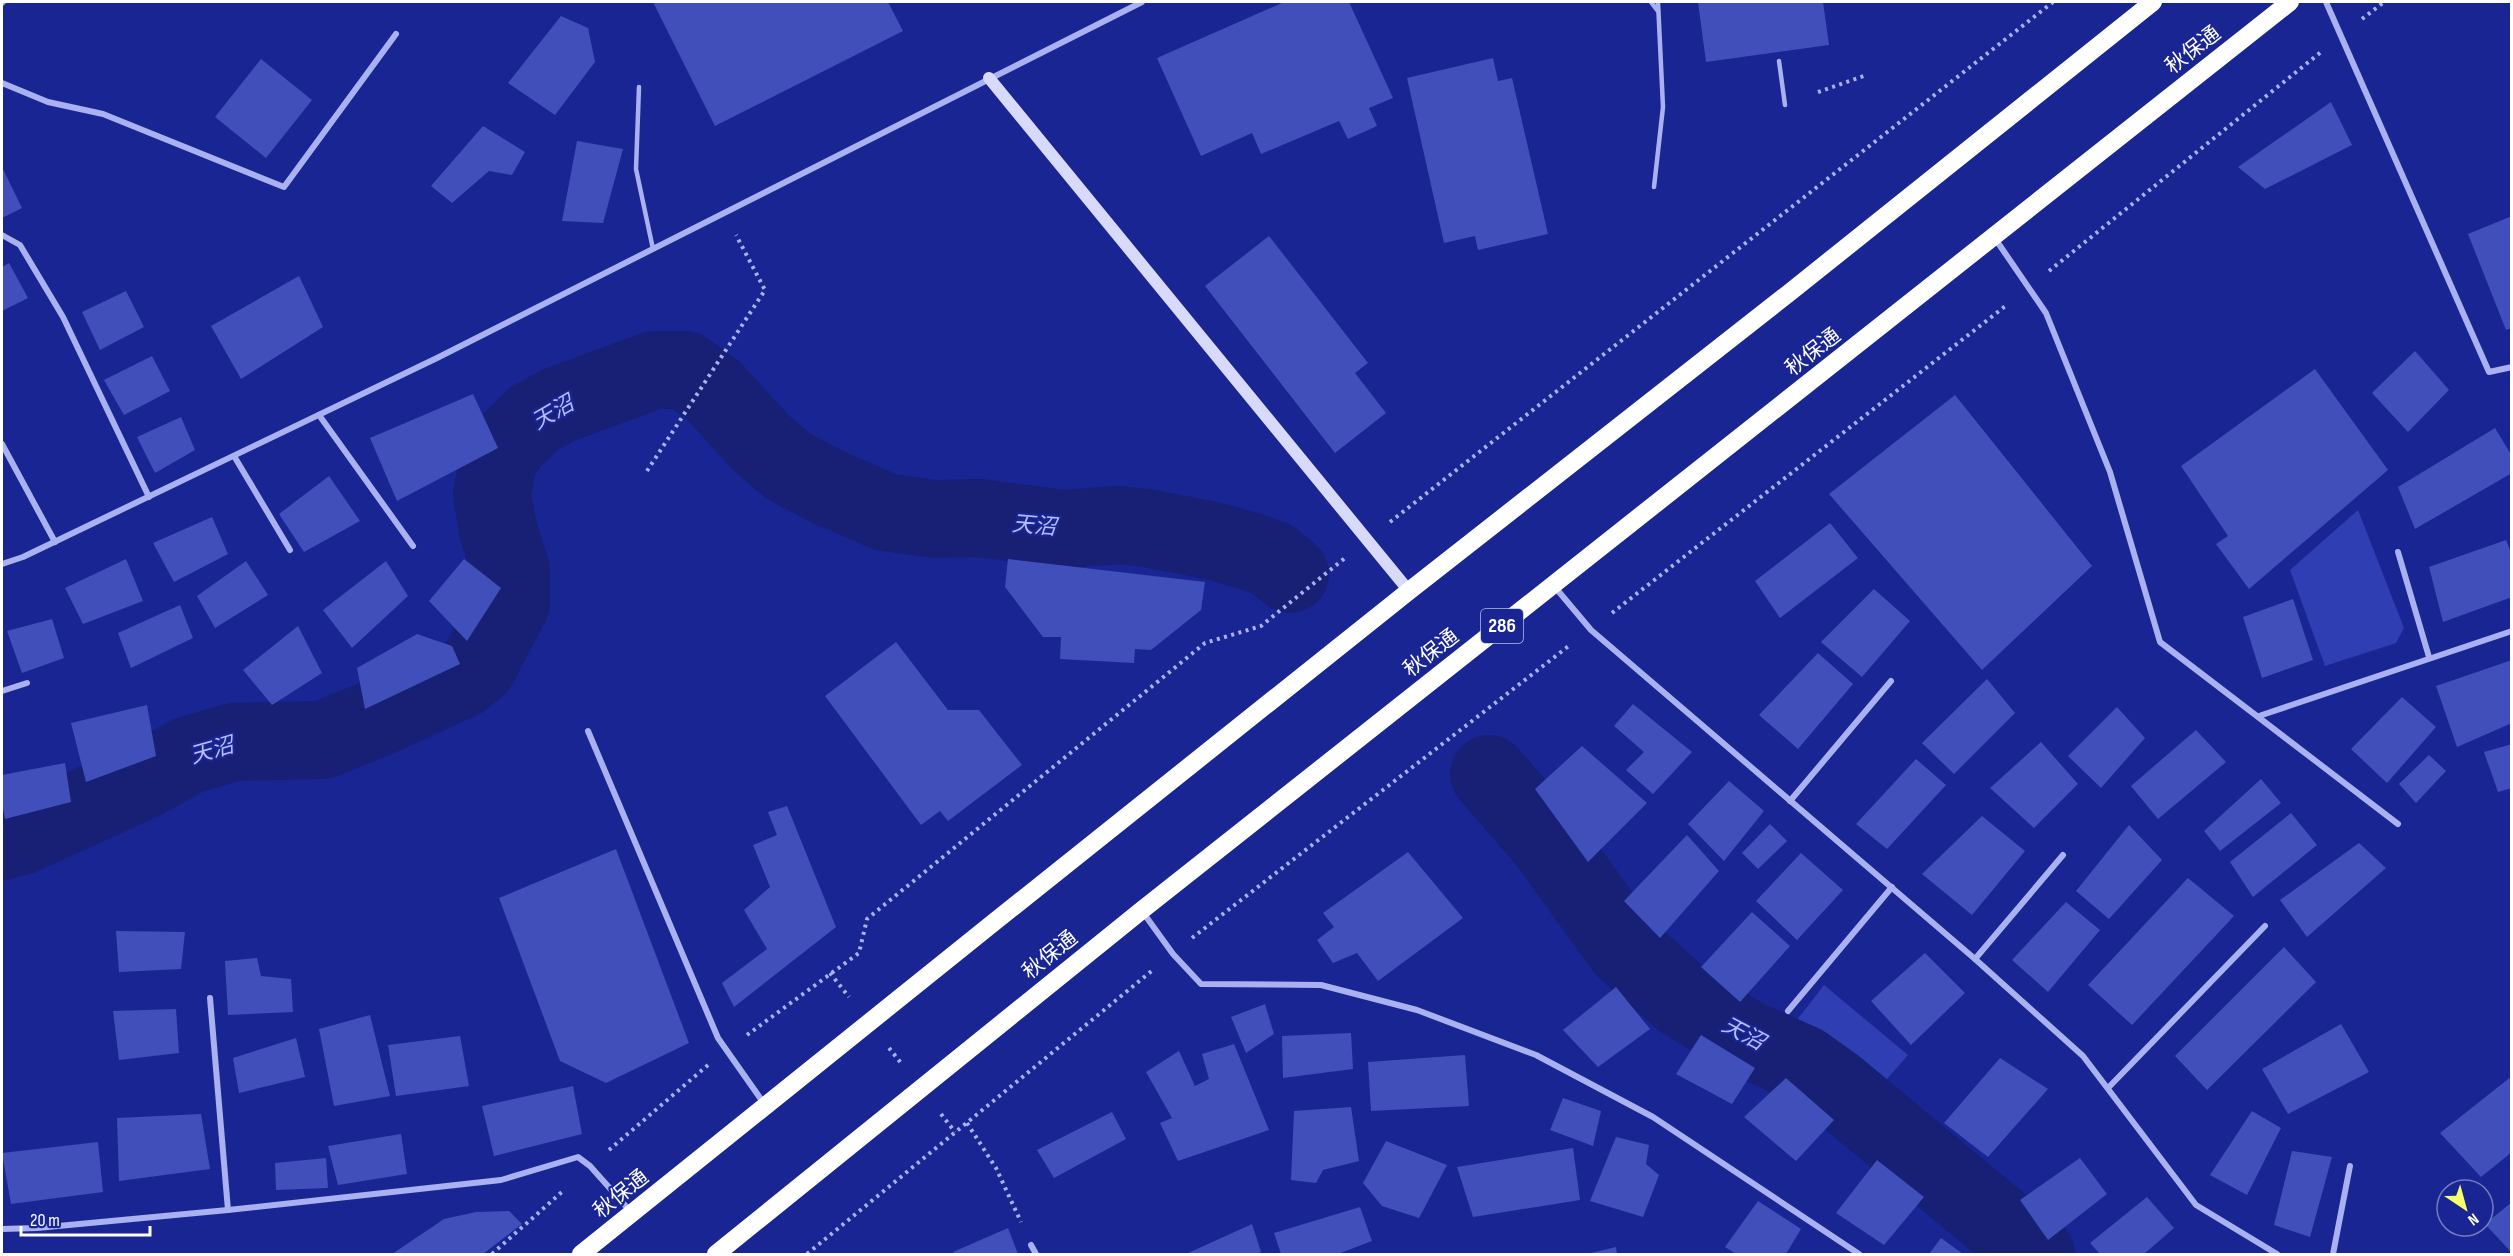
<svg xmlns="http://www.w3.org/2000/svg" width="2513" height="1256" font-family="'Sofia Sans Condensed','Noto Sans JP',sans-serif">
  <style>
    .green { fill: #2f3eb2 }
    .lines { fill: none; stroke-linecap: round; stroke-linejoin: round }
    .river { stroke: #172075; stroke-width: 78 }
    .building { fill: #414fba }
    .path { stroke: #a9b1f0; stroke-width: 4; stroke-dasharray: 3 4.5; stroke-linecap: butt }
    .lane { stroke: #a9b1f0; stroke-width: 4.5 }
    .street { stroke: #a9b1f0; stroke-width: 6 }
    .secondary { stroke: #d7dafb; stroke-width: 12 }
    .highway { stroke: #fff; stroke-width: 18 }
    .labels { text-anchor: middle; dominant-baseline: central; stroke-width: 4.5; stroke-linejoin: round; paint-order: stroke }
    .shield { fill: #192593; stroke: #babedf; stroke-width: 1.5 }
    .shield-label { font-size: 20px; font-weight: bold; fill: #fff }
    .street-label { font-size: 21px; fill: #fff; stroke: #192593 }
    .water-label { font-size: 22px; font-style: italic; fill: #b5bdf7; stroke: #192593 }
  </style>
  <rect width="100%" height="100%" fill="#192593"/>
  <!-- green -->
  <g class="green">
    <path d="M2358,510L2404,628L2396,643L2325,666L2290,570Z"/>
    <path d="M1824,985L1908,1055L1874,1094L1790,1029Z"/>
  </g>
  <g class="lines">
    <!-- river -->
    <g class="river">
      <path d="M1489,774L1548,842L1625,949L1683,1000L1745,1038L1803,1064L1834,1086L2036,1254"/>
      <path d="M2,841L21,836L144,780L189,755L234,742L323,740L384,715L462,679L478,666L511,603V570L498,530L492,495L498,460L511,441L535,418L559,405L654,370H685L714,391L761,443L788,466L828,487L885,512L934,519L979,518L1064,529L1119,525L1146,528L1214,541L1252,552L1272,559L1290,574"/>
    </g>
  </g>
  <!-- building -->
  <g class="building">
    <path d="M653,2H888L903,31L715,126Z"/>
    <path d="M1284,2H1349L1393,98L1369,108L1377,126L1348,139L1339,121L1261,154L1252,133L1201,156L1157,58Z"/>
    <path d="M1698,2H1823L1829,45L1706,62Z"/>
    <path d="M561,16L588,28L595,62L555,115L508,83Z"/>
    <path d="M1493,58L1498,81L1512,78L1548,234L1478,250L1475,236L1444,243L1407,78Z"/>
    <path d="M261,59L312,100L266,158L215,117Z"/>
    <path d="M2331,102L2352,145L2265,189L2238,167Z"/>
    <path d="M483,126L525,152L512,175L489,171L452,203L431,186Z"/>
    <path d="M577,141L623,149L603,223L562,221Z"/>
    <path d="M2,167L22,208L2,218Z"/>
    <path d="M2512,216V328L2506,330L2468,234Z"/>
    <path d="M1269,236L1368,363L1355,373L1386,413L1335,453L1205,286Z"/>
    <path d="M9,263L28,298L2,311V267Z"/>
    <path d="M299,276L323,327L241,379L211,326Z"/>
    <path d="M126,291L144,327L100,350L82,312Z"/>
    <path d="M2415,351L2449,390L2408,432L2372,393Z"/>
    <path d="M152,356L170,391L124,415L104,380Z"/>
    <path d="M2315,369L2388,470L2249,589L2216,544L2228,536L2181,466Z"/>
    <path d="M473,394L498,448L397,501L370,438Z"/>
    <path d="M1955,395L2092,566L1982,670L1829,494Z"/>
    <path d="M181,417L195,450L155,473L137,437Z"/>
    <path d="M2495,428L2512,456V473L2415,529L2398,487Z"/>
    <path d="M329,476L360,521L304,552L279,514Z"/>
    <path d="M212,517L228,554L174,582L153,543Z"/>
    <path d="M1830,523L1858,558L1780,618L1755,581Z"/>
    <path d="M2506,540L2512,555V597L2443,622L2429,567Z"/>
    <path d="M126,559L143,601L83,624L65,588Z"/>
    <path d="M464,559L501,588L467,641L429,601Z"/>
    <path d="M1008,559L1205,582L1201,610L1151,650L1135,649L1134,663L1060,659L1061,637H1043L1005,587Z"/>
    <path d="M246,561L268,595L215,628L197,596Z"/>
    <path d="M386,561L408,596L352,648L323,610Z"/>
    <path d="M1874,589L1910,621L1862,677L1821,642Z"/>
    <path d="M2293,599L2313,660L2262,678L2243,617Z"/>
    <path d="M180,605L193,638L131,668L118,633Z"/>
    <path d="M52,619L64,658L22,673L7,631Z"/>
    <path d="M298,626L322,673L272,705L243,670Z"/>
    <path d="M417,634L452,646L460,664L365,709L357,668Z"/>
    <path d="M896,642L948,710H979L1022,765L948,821L940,811L921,825L825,696Z"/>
    <path d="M1818,653L1853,684L1798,749L1759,715Z"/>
    <path d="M2512,660V723L2457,747L2436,686Z"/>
    <path d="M1987,679L2015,713L1954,774L1922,743Z"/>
    <path d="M2402,697L2436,727L2387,783L2351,749Z"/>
    <path d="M1633,704L1692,752L1653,794L1626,770L1644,752L1614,726Z"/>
    <path d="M147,705L156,756L86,782L71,723Z"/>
    <path d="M2117,707L2145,738L2101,788L2068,756Z"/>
    <path d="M2196,730L2226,762L2158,819L2131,786Z"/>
    <path d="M2041,742L2078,784L2034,828L1990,788Z"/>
    <path d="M2512,744V788L2498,792L2484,752Z"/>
    <path d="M1582,746L1647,803L1588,862L1535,789Z"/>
    <path d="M2429,755L2446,771L2416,803L2399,784Z"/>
    <path d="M1916,759L1946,785L1887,849L1856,824Z"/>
    <path d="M65,763L71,802L5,819L2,803V775Z"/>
    <path d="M2261,779L2281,803L2220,851L2204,831Z"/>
    <path d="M1729,781L1764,811L1724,861L1688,824Z"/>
    <path d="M787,806L836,927L734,1007L722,983L767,949L744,910L770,887L753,845L777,835L768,812Z"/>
    <path d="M2291,813L2317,845L2253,897L2230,862Z"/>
    <path d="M1982,816L2025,851L1972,915L1922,874Z"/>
    <path d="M1770,824L1787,841L1758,869L1742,853Z"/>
    <path d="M2129,825L2162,860L2109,919L2076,891Z"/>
    <path d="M1687,835L1719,871L1660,938L1624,901Z"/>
    <path d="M2359,843L2386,868L2307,937L2280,900Z"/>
    <path d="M616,849L689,1043L606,1083L560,1061L499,898Z"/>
    <path d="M1408,852L1463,918L1378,981L1357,953L1333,963L1317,940L1334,927L1323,913Z"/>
    <path d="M1801,853L1843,890L1797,940L1756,901Z"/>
    <path d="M2188,878L2234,916L2132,1025L2088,985Z"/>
    <path d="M2066,902L2100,930L2048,992L2012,960Z"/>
    <path d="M1752,912L1790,946L1740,1002L1701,967Z"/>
    <path d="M116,931L185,932L181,969L119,972Z"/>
    <path d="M2284,947L2316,982L2207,1090L2175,1056Z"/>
    <path d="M1925,953L1965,993L1911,1045L1871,1001Z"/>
    <path d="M257,958L261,976L291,979L293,1012L228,1015L225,961Z"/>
    <path d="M1616,987L1650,1029L1598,1067L1563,1030Z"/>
    <path d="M1265,1004L1274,1034L1246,1053L1231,1017Z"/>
    <path d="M176,1009L179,1053L119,1060L113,1011Z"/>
    <path d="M370,1015L390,1096L334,1106L319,1029Z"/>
    <path d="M2341,1024L2369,1072L2288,1114L2262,1069Z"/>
    <path d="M1351,1033L1353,1069L1283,1078L1282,1036Z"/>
    <path d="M1701,1035L1755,1068L1732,1104L1676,1074Z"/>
    <path d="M460,1036L469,1086L396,1096L388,1045Z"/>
    <path d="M296,1038L305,1077L239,1093L233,1058Z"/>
    <path d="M1234,1044L1269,1130L1178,1161L1160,1123L1172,1118L1146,1072L1179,1051L1195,1086L1209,1079L1202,1054Z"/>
    <path d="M1465,1055L1469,1106L1371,1111L1368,1062Z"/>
    <path d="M2000,1058L2048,1089L1988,1157L1944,1123Z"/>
    <path d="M2512,1076V1152L2481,1177L2440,1133Z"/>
    <path d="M1786,1078L1834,1120L1796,1161L1744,1117Z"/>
    <path d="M573,1086L582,1134L494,1156L482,1106Z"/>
    <path d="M1563,1098L1601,1111L1593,1146L1550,1130Z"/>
    <path d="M1351,1107L1359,1161L1323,1170L1316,1183L1291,1180L1294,1111Z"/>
    <path d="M2252,1111L2281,1128L2247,1195L2210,1175Z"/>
    <path d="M1112,1112L1126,1139L1054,1178L1037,1150Z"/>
    <path d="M201,1114L210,1169L119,1181L117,1118Z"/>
    <path d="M401,1134L407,1174L338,1185L328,1146Z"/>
    <path d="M1616,1137L1649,1145L1646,1164L1659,1175L1643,1217L1590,1201Z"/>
    <path d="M1386,1141L1447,1165L1419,1218L1382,1206L1363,1183Z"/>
    <path d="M98,1142L103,1192L11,1204L2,1153Z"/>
    <path d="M1573,1148L1580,1200L1473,1217L1457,1167Z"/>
    <path d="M2292,1151L2332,1157L2310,1237L2274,1225Z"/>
    <path d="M326,1158L328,1188L276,1190L275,1163Z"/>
    <path d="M2080,1158L2107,1194L2048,1240L2020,1200Z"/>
    <path d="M1877,1160L1924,1197L1884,1245L1836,1213Z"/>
    <path d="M2147,1197L2174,1228L2144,1254H2100L2090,1243Z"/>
    <path d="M1758,1201L1801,1229L1786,1254H1736L1725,1247Z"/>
    <path d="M2512,1202V1253L2485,1224Z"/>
    <path d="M1360,1207L1372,1241L1338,1254H1281L1274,1233Z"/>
    <path d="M509,1211L522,1224L483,1254H392L444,1219L476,1212Z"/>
    <path d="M1252,1224L1261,1252L1257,1254H1186Z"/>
    <path d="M1008,1228L1018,1254H954L953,1252Z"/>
    <path d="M1941,1238L1963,1254H1929Z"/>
    <path d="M1616,1247L1617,1254H1587Z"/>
  </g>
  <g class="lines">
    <!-- path -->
    <g class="path">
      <path d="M2362,19L2384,2"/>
      <path d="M1818,92L1864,76"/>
      <path d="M2049,271L2321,52"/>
      <path d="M647,471L765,290L736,235"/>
      <path d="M1390,522L2053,2"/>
      <path d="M1612,613L2008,304"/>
      <path d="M1192,938L1570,645"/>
      <path d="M830,973L849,997"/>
      <path d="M747,1035L859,953L867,919L1205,643L1261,626L1345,558"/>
      <path d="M889,1048L901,1063"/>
      <path d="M941,1114L955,1132"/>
      <path d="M967,1123L996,1168L1021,1222"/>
      <path d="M609,1150L708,1065"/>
      <path d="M492,1254L563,1191"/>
      <path d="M807,1254L1154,969"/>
    </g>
    <!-- lane -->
    <g class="lane">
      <path d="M1651,2L1658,11"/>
      <path d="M2,4L4,2"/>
      <path d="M1779,61L1785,105"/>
      <path d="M639,87L636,169L653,249"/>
      <path d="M1654,187L1663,107L1658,2"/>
    </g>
    <!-- street -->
    <g class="street">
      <path d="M2326,2L2489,372L2512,367"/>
      <path d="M2,83L48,102L103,114L284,187L396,34"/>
      <path d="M2,235L20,245L63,317L149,497"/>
      <path d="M1994,237L2046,313L2110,472L2160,642L2398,824"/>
      <path d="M319,415L413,546"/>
      <path d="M2,444L55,542"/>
      <path d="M234,456L290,550"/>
      <path d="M2398,552L2429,657"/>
      <path d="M2,564L23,557L437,358L1142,2"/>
      <path d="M1554,586L1591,630L1975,959L2083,1056L2196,1205L2277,1254"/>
      <path d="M2,691L27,683"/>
      <path d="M2259,716L2512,631"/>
      <path d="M588,731L718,1038L765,1105"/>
      <path d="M1790,801L1891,681"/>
      <path d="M1142,911L1173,954L1201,984L1321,985L1417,1010L1536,1055L1653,1117L1859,1254"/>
      <path d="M1975,959L2063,855"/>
      <path d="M210,998L228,1210"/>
      <path d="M1788,1011L1892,887"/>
      <path d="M2108,1088L2265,926"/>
      <path d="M2,1229L37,1228L228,1210L501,1180L578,1157L590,1166L631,1212"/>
      <path d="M1031,1245L1036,1254"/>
      <path d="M2333,1254L2350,1166"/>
    </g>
    <!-- secondary -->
    <path class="secondary" d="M989,78L1409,591"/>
    <!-- highway -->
    <g class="highway">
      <path d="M581,1254L993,923L1409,591L1789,293L2153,2"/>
      <path d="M716,1254L1142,910L2290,2"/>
    </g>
  </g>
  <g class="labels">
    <!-- shield labels -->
    <rect class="shield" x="1481" y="609" width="42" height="34" rx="4.5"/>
    <g class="shield-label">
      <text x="1502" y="626">286</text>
    </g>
    <!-- street labels -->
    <g class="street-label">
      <text transform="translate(2193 50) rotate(-38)">秋保通</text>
      <text transform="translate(1813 352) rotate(-38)">秋保通</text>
      <text transform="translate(1431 653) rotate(-38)">秋保通</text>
      <text transform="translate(1050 955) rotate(-39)">秋保通</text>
      <text transform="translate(621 1194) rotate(-39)">秋保通</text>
    </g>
    <!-- water labels -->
    <g class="water-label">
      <text transform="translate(553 413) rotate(-30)">天沼</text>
      <text transform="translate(1034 526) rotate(5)">天沼</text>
      <text transform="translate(212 751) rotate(-16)">天沼</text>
      <text transform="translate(1743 1034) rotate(28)">天沼</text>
    </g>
  </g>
  <!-- border -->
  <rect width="2513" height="1256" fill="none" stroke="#ffffff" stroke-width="6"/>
  <!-- north arrow -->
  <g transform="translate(2465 1208) rotate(144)"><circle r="28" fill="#192593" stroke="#757cbe" stroke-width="1.5"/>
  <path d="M0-4.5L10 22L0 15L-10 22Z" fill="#f8ff68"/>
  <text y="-9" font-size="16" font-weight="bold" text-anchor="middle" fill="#ffffff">N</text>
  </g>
  <!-- scale -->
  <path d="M21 1226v9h129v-9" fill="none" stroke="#ffffff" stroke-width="3"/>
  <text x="30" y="1226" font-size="18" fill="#ffffff" stroke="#192593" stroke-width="4.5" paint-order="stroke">20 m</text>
</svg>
